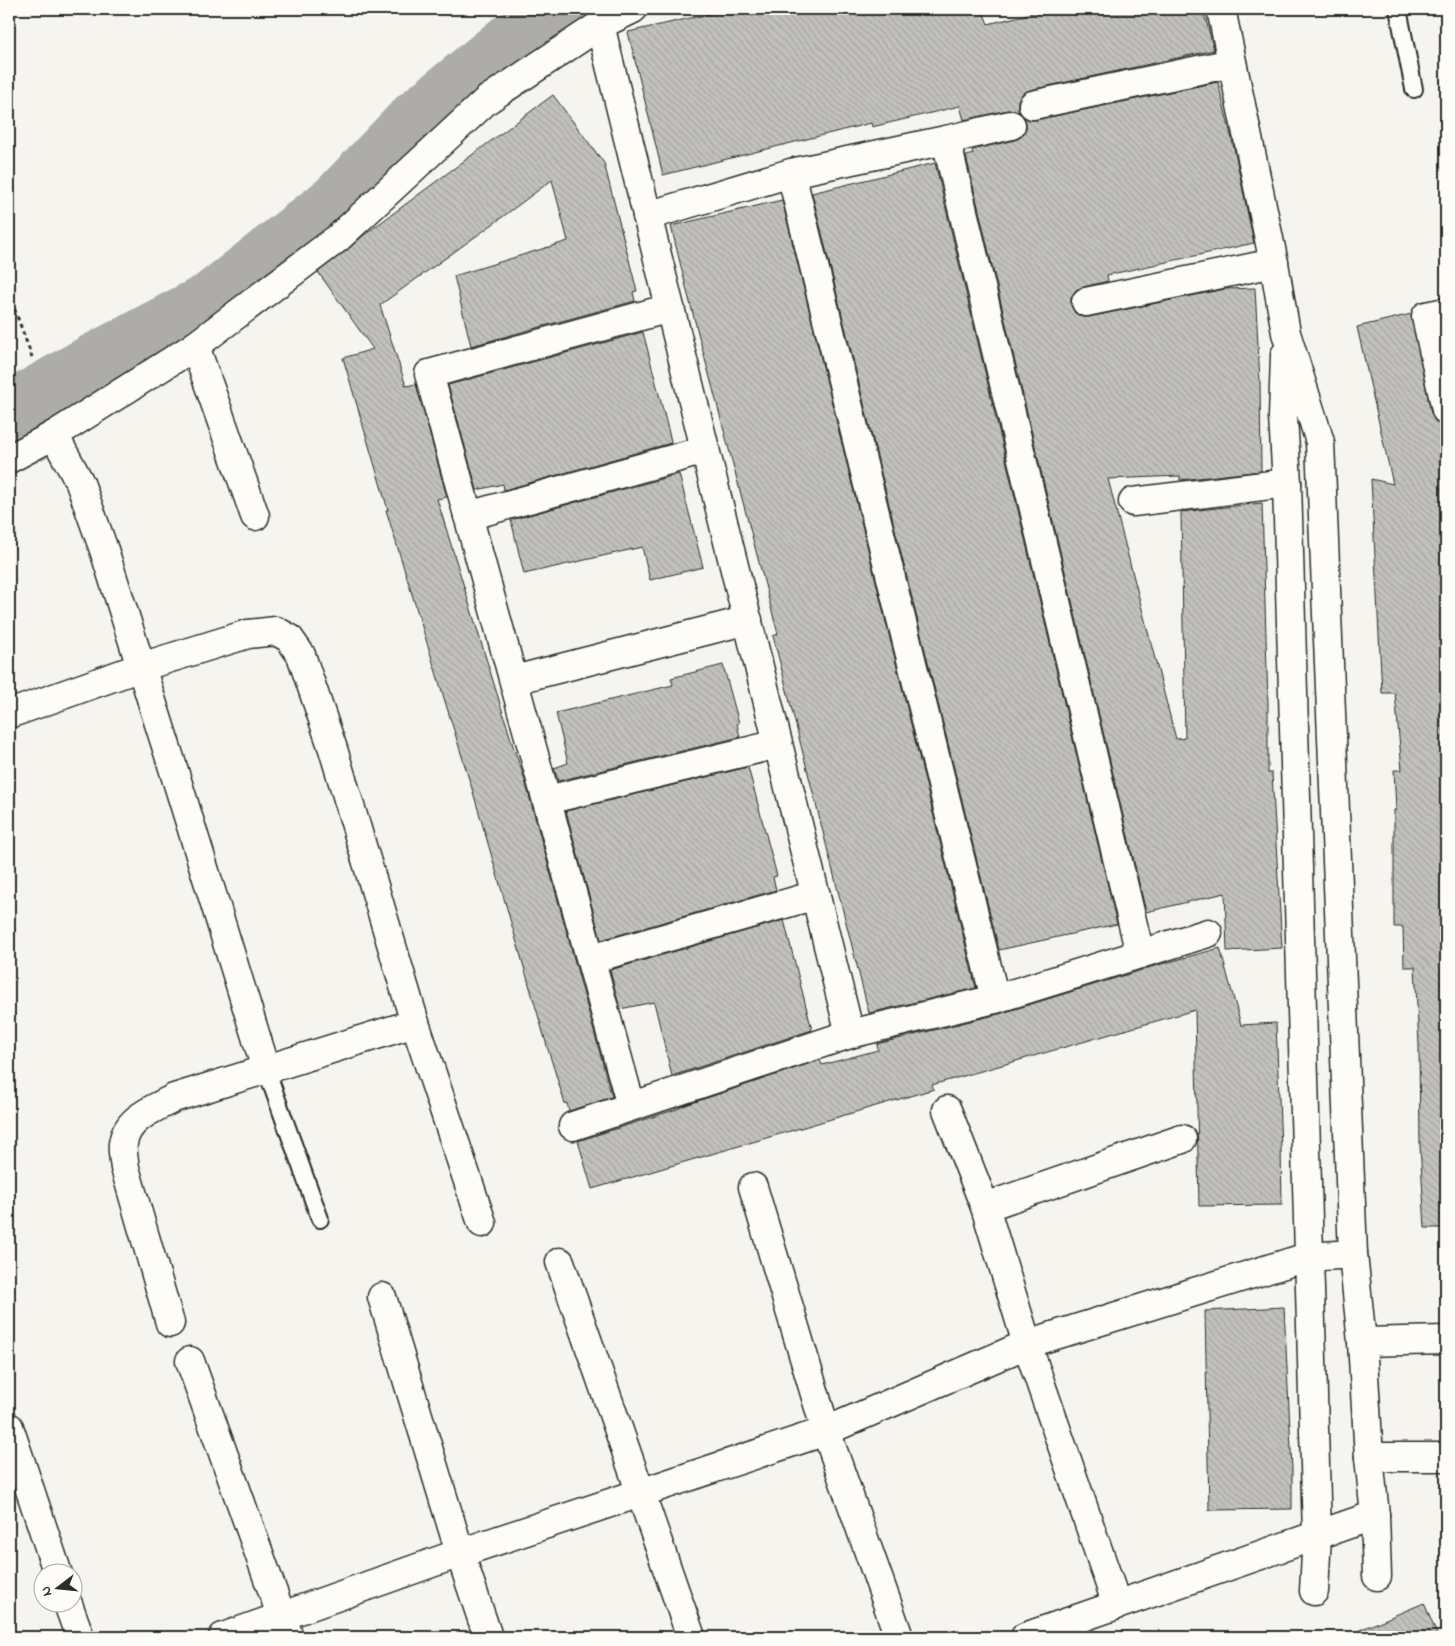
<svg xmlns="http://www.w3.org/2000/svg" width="1455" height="1646" font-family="'Indie Flower',sans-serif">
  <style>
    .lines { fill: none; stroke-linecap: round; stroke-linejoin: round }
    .river { stroke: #adaca9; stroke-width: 58 }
    .building { fill: url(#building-back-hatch); stroke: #2b2b2b }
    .service-casing { stroke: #2b2b2b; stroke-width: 20 }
    .minor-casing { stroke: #2b2b2b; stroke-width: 31 }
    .path { stroke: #2b2b2b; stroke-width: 3; stroke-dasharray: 4 4; stroke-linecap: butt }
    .service { stroke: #fdfcf7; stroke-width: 16 }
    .minor { stroke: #fdfcf7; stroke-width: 28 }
  </style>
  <defs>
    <pattern id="building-back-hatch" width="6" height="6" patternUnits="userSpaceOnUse" patternTransform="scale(1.25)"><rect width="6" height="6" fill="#c2c1be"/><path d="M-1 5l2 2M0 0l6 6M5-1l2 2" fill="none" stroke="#a7a6a3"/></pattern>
  </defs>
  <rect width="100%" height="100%" fill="#f5f4ef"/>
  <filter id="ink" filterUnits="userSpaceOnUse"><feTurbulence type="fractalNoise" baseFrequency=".02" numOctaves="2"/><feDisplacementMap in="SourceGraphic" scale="10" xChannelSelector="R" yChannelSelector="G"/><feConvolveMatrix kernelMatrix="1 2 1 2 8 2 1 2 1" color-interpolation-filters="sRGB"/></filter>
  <g filter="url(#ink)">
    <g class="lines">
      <!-- river -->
      <path class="river" d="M9,411L95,362L211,301L338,201L417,118L509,43L568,9"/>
    </g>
    <!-- building -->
    <g class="building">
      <path d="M731,9H982L988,24L1049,9H1203L1214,50L1030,90L1023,93L1018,100V108L1020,113L1015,110H1007L964,120L960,106L872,127L871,123L663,175L628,32Z"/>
      <path d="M1218,82L1234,148L1254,243L1107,275L1108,281L1083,287L1076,290L1071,297V305L1075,313L1082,317H1089L1225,289L1255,288L1260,382L1261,471L1180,480V476L1108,479L1176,739L1185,738L1181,512L1262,503L1268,704V773H1272L1282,948L1227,951L1225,893L1146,912L966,156L973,154L972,150L1015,140L1021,137L1026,129V122L1024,117L1029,120H1036Z"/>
      <path d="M553,95L604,163L637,291L633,292L635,301L471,346L454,276L568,241L552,180L493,224L380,305L406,386L416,384L447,497L437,499L514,749L524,777L612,1097L569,1111L567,1103L565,1104L547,1046L473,792L386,510H388L343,358L373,349L318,272L347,250L364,235Z"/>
      <path d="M935,163L1117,924L999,950L812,193Z"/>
      <path d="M782,200L976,988L869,1013L779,659L773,636L778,634L688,295L671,226Z"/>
      <path d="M1411,314L1431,413L1435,421L1441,425H1446V1228H1425L1420,1146L1419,1045L1415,967H1404L1403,927H1394V810H1396L1394,770H1402L1395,693H1382L1371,479L1393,484L1357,327Z"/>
      <path d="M643,332L671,441V443L504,490L503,484L477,490L448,385Z"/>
      <path d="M679,474L703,567L650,580L642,547L524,574L511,520Z"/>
      <path d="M723,665L739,723L737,724L740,737L558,781L554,768L568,763L556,713L673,685L671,678Z"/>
      <path d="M748,767L777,876L773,877L776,890L601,940L566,811Z"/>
      <path d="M784,920L812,1030L672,1076L654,1002L620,1009L610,970Z"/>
      <path d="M1220,948L1241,1025L1276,1023L1281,1148L1282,1205L1199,1206L1195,1010L932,1085L934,1089L592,1189L578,1141L680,1108V1107L820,1060L822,1065L878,1050L877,1044L999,1014L1158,965Z"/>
      <path d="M1284,1307L1292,1469V1509L1209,1510L1205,1311Z"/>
      <path d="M1424,1603L1438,1637H1343Z"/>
    </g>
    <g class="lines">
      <defs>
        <g id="service">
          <path d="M1398,9L1414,89"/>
          <path d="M266,1069L320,1219"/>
        </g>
        <g id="minor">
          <path d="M1221,9L1274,263L1286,333L1320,442L1353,1254L1362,1342L1369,1457L1375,1515L1377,1576"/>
          <path d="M600,25L850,1034L995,999L1208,933"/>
          <path d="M1033,105L1232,63"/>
          <path d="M946,140L1011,125"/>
          <path d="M791,173L995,999"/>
          <path d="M647,216L791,173L946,140L1140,954"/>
          <path d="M1086,302L1274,263"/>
          <path d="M1446,312L1426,316L1446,410"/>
          <path d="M195,346L255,516"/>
          <path d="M1285,355L1283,417L1287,483L1317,1535L1314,1591"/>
          <path d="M54,435L80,483L104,550L174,771L266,1069"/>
          <path d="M9,459L54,435L195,346L338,238L487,100L600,25L633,9"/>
          <path d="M1133,502L1287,483"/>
          <path d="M468,516L705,450"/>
          <path d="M514,680L748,620"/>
          <path d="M9,714L141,667L248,634L276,631L289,638L301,655L333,749L415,1023L482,1223"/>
          <path d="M547,800L778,744"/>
          <path d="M591,959L816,895"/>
          <path d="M631,1106L429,374L670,308"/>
          <path d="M947,1110L985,1207L1027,1344L1117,1605"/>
          <path d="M573,1126L850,1034"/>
          <path d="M753,1187L826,1431L899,1637"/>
          <path d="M985,1207L1182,1139"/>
          <path d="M560,1262L691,1637"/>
          <path d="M382,1297L460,1553L488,1637"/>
          <path d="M170,1323L125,1168C124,1160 122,1151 123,1144C126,1118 154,1109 174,1098L415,1023"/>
          <path d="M1362,1342L1446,1340"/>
          <path d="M190,1361L289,1637"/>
          <path d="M9,1427L58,1574"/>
          <path d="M1369,1457H1446"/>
          <path d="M68,1604L80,1637"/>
          <path d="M223,1637L460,1553L826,1431L1027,1344L1307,1257L1353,1254"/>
          <path d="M1025,1637L1375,1515"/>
        </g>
      </defs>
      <!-- service casing -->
      <use href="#service" class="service-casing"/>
      <!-- minor casing -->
      <use href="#minor" class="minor-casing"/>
      <!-- path -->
      <path class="path" d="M9,294L32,357"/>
      <!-- service -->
      <use href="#service" class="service"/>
      <!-- minor -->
      <use href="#minor" class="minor"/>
    </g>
  </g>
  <!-- margin -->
  <rect width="1455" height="1646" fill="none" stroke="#fdfcf7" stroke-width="30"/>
  <rect x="15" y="15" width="1425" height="1616" fill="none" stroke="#2b2b2b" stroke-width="2" filter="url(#ink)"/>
  <!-- north arrow -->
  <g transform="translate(58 1588) rotate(254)"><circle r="24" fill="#fdfcf7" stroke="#a9a8a5"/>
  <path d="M0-4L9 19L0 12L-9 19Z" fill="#2b2b2b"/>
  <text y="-8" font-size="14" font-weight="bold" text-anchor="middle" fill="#2b2b2b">N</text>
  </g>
</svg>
